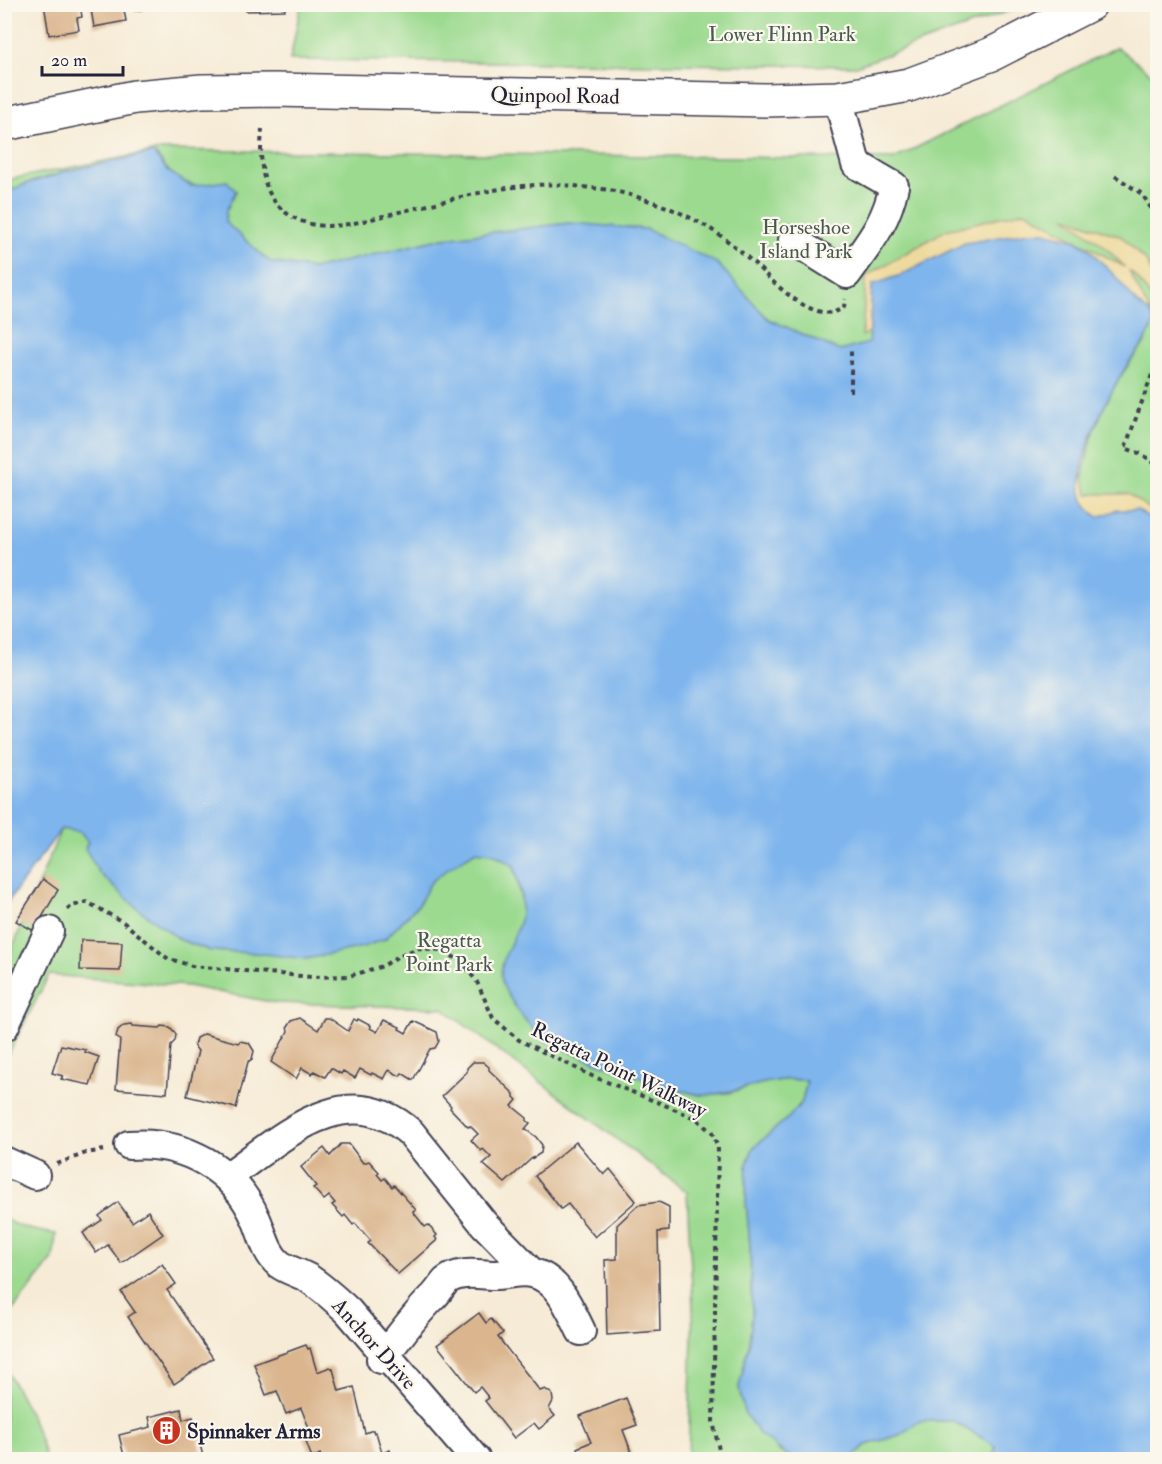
<svg xmlns="http://www.w3.org/2000/svg" width="1162" height="1464" font-family="'IM FELL Double Pica',serif">
  <style>
    .green { fill: #9cda90; stroke: #5f7e66; stroke-width: 1.5 }
    .sand { fill: #eeda9e; stroke: #887e6c; stroke-width: 1.5 }
    .water { fill: #7eb5ed; stroke: #506c94; stroke-width: 1.5 }
    .building { fill: #dab58d }
    .lines { fill: none; stroke-linecap: round; stroke-linejoin: round }
    .minor-casing { stroke: #424052; stroke-width: 32 }
    .major-casing { stroke: #424052; stroke-width: 36 }
    .path { stroke: #424052; stroke-width: 4; stroke-dasharray: 4.5 4.5; stroke-linecap: butt }
    .minor { stroke: #fff; stroke-width: 28 }
    .major { stroke: #fff; stroke-width: 33 }
    .labels { text-anchor: middle; dominant-baseline: central; stroke-width: 4.5; stroke-linejoin: round; paint-order: stroke }
    .park-label { font-size: 21px; fill: #475954; stroke: #fbf7ec }
    .street-label { font-size: 21px; fill: #22223b; stroke: #fbf7ec }
    .poi-label { font-size: 21px; font-weight: bold; fill: #22223b; stroke: #fbf7ec; text-anchor: start }
  </style>
  <rect width="100%" height="100%" fill="#fbf7ec"/>
  <filter id="ink" filterUnits="userSpaceOnUse"><feTurbulence type="fractalNoise" baseFrequency=".0167" numOctaves="2"/><feDisplacementMap in="SourceGraphic" scale="12" xChannelSelector="R" yChannelSelector="G"/><feConvolveMatrix kernelMatrix="1 2 1 2 8 2 1 2 1" color-interpolation-filters="sRGB"/></filter>
  <filter id="wash" filterUnits="userSpaceOnUse"><feTurbulence type="fractalNoise" baseFrequency=".008" numOctaves="4" result="noise"/><feDisplacementMap in="SourceGraphic" scale="24" xChannelSelector="R" yChannelSelector="G"/><feGaussianBlur stdDeviation="1.35" result="paint"/><feColorMatrix in="noise" values="0 0 0 0 0 0 0 0 0 0 0 0 0 0 0 0 0 1.4 0 .05"/><feComposite in="paint" operator="in"/></filter>
  <g filter="url(#wash)">
    <rect width="100%" height="100%" fill="#f6ebd6"/>
    <!-- green -->
    <g class="green">
      <path d="M301,4H1026V5L856,66L290,60Z"/>
      <path d="M1117,47L1157,78V523L1098,517L1081,488C1088,434 1110,385 1145,343H869L840,351L768,319L717,263L570,223L444,238L313,269L270,262L225,222L226,211L236,191C210,188 189,190 169,171C163,165 160,157 153,153L61,172L59,174L28,183L5,193V180L161,150L894,159Z"/>
      <path d="M61,829L80,832L137,908L181,940L211,951L255,953L385,939L419,904L431,882L449,867L476,851L493,853L514,866L522,904L520,923L504,960L606,1065L653,1082L700,1095L729,1093L759,1083L791,1079L807,1081L802,1102L790,1116L753,1148L747,1164L746,1183L750,1246L752,1315L749,1344L739,1387L744,1412L780,1452L792,1459H688L693,1307L687,1192L442,1008L276,1003L188,986L49,975L5,1061V966Z"/>
      <path d="M5,1218C18,1229 39,1231 56,1234L53,1259L5,1320Z"/>
      <path d="M4,1367C23,1398 36,1424 46,1459H5Z"/>
      <path d="M920,1421H953L996,1446L992,1459L851,1460L866,1445L899,1435Z"/>
    </g>
    <!-- sand -->
    <path class="sand" d="M1025,211L1125,267L1103,245L1064,216L1122,237L1146,261L1157,284V307L1138,279L1129,271L1151,314L1123,343L1072,447L1088,494H1128L1157,514V544L1122,552L924,304L862,336L866,276L946,230Z"/>
    <!-- water -->
    <path class="water" d="M153,153L168,171L191,186L227,181L236,191L226,211L225,222L270,262L313,269L444,238L570,223L646,229L717,263L768,319L840,351L869,343L872,285L901,275L965,243L1029,232H1045L1072,239L1086,246L1115,276L1137,303L1151,314L1154,322C1149,338 1140,348 1130,361C1111,388 1070,467 1083,500C1086,507 1092,512 1098,517L1117,510H1137L1157,523V1459H992L996,1446L953,1421H920L899,1435L866,1445L851,1459H792L759,1434L744,1412L739,1387L749,1344L752,1315L750,1246L746,1202L747,1164L753,1148L790,1116L802,1102L807,1081C772,1074 739,1094 704,1095C686,1095 553,1049 540,1037C529,1026 509,1000 503,985C495,963 516,939 520,920C524,901 519,884 514,866L493,853L476,851L450,867L431,882L419,904L385,939L363,947L306,959L255,953L211,951L181,940L137,908L99,873L85,848L88,842L80,832L61,829L5,906V193L28,183L59,174L61,172Z"/>
    <g id="blocks">
      <!-- building -->
      <g class="building">
        <path d="M44,4H80L82,17L77,18L79,30L49,35Z"/>
        <path d="M90,4H123L126,21L94,27Z"/>
        <path d="M133,4H162V6L135,11Z"/>
        <path d="M246,4H285V10L246,11Z"/>
        <path d="M43,879L58,890L34,931L16,921Z"/>
        <path d="M81,940L122,942L120,971L80,970Z"/>
        <path d="M300,1018L318,1030L325,1018H329L348,1031L354,1019L357,1021L358,1019L371,1026L370,1028L377,1032L384,1020L400,1027L399,1029L406,1033L413,1021L437,1032L439,1041L435,1048L430,1049L413,1080L402,1073L400,1076L389,1070L384,1079L372,1073L371,1075L360,1069L355,1078L343,1071L341,1074L331,1068L325,1077L314,1071L312,1074L302,1068L296,1079L271,1062L288,1031L287,1027L291,1021Z"/>
        <path d="M132,1024L133,1026L160,1028L162,1026L170,1027L176,1034L175,1041L171,1045L167,1093L116,1089L120,1040L116,1037L118,1030L124,1025Z"/>
        <path d="M204,1034L238,1043L240,1041L249,1043L254,1051L252,1059L248,1062L236,1108L187,1096L198,1051L194,1046L196,1038Z"/>
        <path d="M61,1045L86,1050L85,1052L99,1057L90,1085L61,1079L63,1076L52,1073Z"/>
        <path d="M473,1062H483L489,1067V1070L514,1094V1097L517,1100L512,1106L527,1118V1121L530,1123L525,1129L536,1137L542,1145L541,1153L531,1159L505,1183L483,1164L491,1157L483,1149L481,1151L471,1140L478,1134L470,1126L468,1127L450,1108L451,1106L442,1096L467,1072V1068Z"/>
        <path d="M576,1142L604,1175L610,1169L636,1201L595,1237L568,1204L561,1209L535,1176Z"/>
        <path d="M341,1144H349L363,1163L369,1161L379,1172L377,1174L382,1180L385,1178L392,1187L394,1185L416,1210L413,1212L425,1227L428,1225L437,1235L435,1237L437,1240L398,1274L368,1243L371,1241L355,1223L353,1225L345,1215L343,1217L332,1205L335,1203L329,1196L324,1200L313,1188L316,1186L301,1167L324,1148L330,1156Z"/>
        <path d="M118,1202L132,1222L148,1211L163,1234L121,1263L108,1245L96,1253L83,1233L102,1220L99,1216Z"/>
        <path d="M659,1202L669,1207V1231L658,1232L660,1331L607,1335L605,1260L617,1259V1225L638,1205Z"/>
        <path d="M162,1264L176,1284L167,1290L213,1358L174,1384L128,1317L135,1312L121,1292Z"/>
        <path d="M479,1313L486,1323L491,1319L503,1333L498,1337L540,1391L545,1389L552,1394L553,1401L549,1409L555,1416L539,1429L534,1423L514,1438L485,1401L489,1398L480,1387L474,1392L437,1345Z"/>
        <path d="M306,1345L308,1349L310,1348L317,1372L330,1367L333,1369L339,1391L354,1387L365,1433L373,1430L374,1433L376,1432L382,1453L390,1450L393,1460H322L320,1454L312,1458L302,1431L309,1428L301,1408L286,1414L277,1391L266,1395L254,1364Z"/>
        <path d="M626,1398L637,1425L623,1430L633,1457L627,1460H582L577,1448L591,1442L580,1416Z"/>
        <path d="M181,1409L183,1420L193,1417L204,1460H125L119,1435L151,1427L149,1417Z"/>
      </g>
    </g>
  </g>
  <g filter="url(#ink)">
    <use href="#blocks" fill-opacity="0" stroke="#424052" stroke-width="1.5"/>
    <g class="lines">
      <defs>
        <g id="minor">
          <path d="M793,240L847,274C869,243 886,224 894,186L856,164L838,98"/>
          <path d="M4,1027L49,931"/>
          <path d="M129,1145C183,1140 234,1168 256,1219C263,1234 265,1252 279,1264C287,1270 299,1273 308,1278C323,1288 335,1299 348,1311L476,1460"/>
          <path d="M4,1161L35,1175"/>
          <path d="M227,1177C282,1138 346,1075 411,1133L484,1224L532,1273"/>
          <path d="M390,1360L381,1359C399,1338 414,1315 434,1296C439,1291 442,1285 446,1281C458,1271 476,1274 491,1275C504,1276 518,1270 532,1273C558,1278 570,1309 581,1331"/>
        </g>
        <path id="major" d="M4,124L135,97L202,91L274,90L766,100L838,98L909,85L992,54L1090,4"/>
      </defs>
      <!-- minor casing -->
      <use href="#minor" class="minor-casing"/>
      <!-- major casing -->
      <use href="#major" class="major-casing"/>
      <!-- path -->
      <g class="path">
        <path d="M262,129C259,166 261,205 301,221C330,233 366,220 395,213C452,200 515,179 574,186C587,188 601,188 614,191C646,198 679,210 707,227C723,236 740,251 754,263C772,281 817,329 844,307L845,299"/>
        <path d="M1115,176L1142,194L1158,219"/>
        <path d="M1158,358L1125,448L1142,454L1158,466"/>
        <path d="M851,392V348"/>
        <path d="M67,910L72,906L87,902L123,922L167,958L192,966L312,977L349,976L383,966L400,955L419,948L441,950L461,961L477,982L493,1018L519,1040L592,1076L667,1106L698,1120L712,1133L718,1147L713,1421L721,1460"/>
        <path d="M57,1164L86,1153L104,1150"/>
      </g>
      <!-- minor -->
      <use href="#minor" class="minor"/>
      <!-- major -->
      <use href="#major" class="major"/>
    </g>
  </g>
  <!-- icons -->
  <defs>
    <symbol id="building-disc" viewBox="-11 -11 22 22"><circle r="9.5" fill="#c8321e" stroke="#fbf7ec"/><path d="M-4-6H4V6H1V3H-1V6H-4ZM-2.5-4.3h1.7v1.8h-1.7ZM.8-4.3h1.7v1.8H.8ZM-2.5-1h1.7V.8h-1.7ZM.8-1h1.7V.8H.8Z" fill="#fff"/></symbol>
  </defs>
  <g fill-rule="evenodd">
    <use href="#building-disc" x="150" y="1414" width="33" height="33"/>
  </g>
  <g class="labels">
    <!-- park labels -->
    <g class="park-label">
      <text x="782" y="34">Lower Flinn Park</text>
      <text x="806" y="227">Horseshoe<tspan x="806" dy="24">Island Park</tspan></text>
      <text x="449" y="940">Regatta<tspan x="449" dy="24">Point Park</tspan></text>
    </g>
    <!-- street labels -->
    <g class="street-label">
      <text transform="translate(555 96) rotate(1)">Quinpool Road</text>
      <text transform="translate(619 1070) rotate(26)">Regatta Point Walkway</text>
      <text transform="translate(374 1344) rotate(48)">Anchor Drive</text>
    </g>
    <!-- poi labels -->
    <g class="poi-label">
      <text x="187" y="1431">Spinnaker Arms</text>
    </g>
  </g>
  <!-- margin -->
  <rect width="1162" height="1464" fill="none" stroke="#fbf7ec" stroke-width="24"/>
  <!-- scale -->
  <path d="M42 66v9h81v-9" fill="none" stroke="#22223b" stroke-width="3"/>
  <text x="51" y="66" font-size="18" fill="#22223b" stroke="#fbf7ec" stroke-width="4.5" paint-order="stroke">20 m</text>
</svg>
